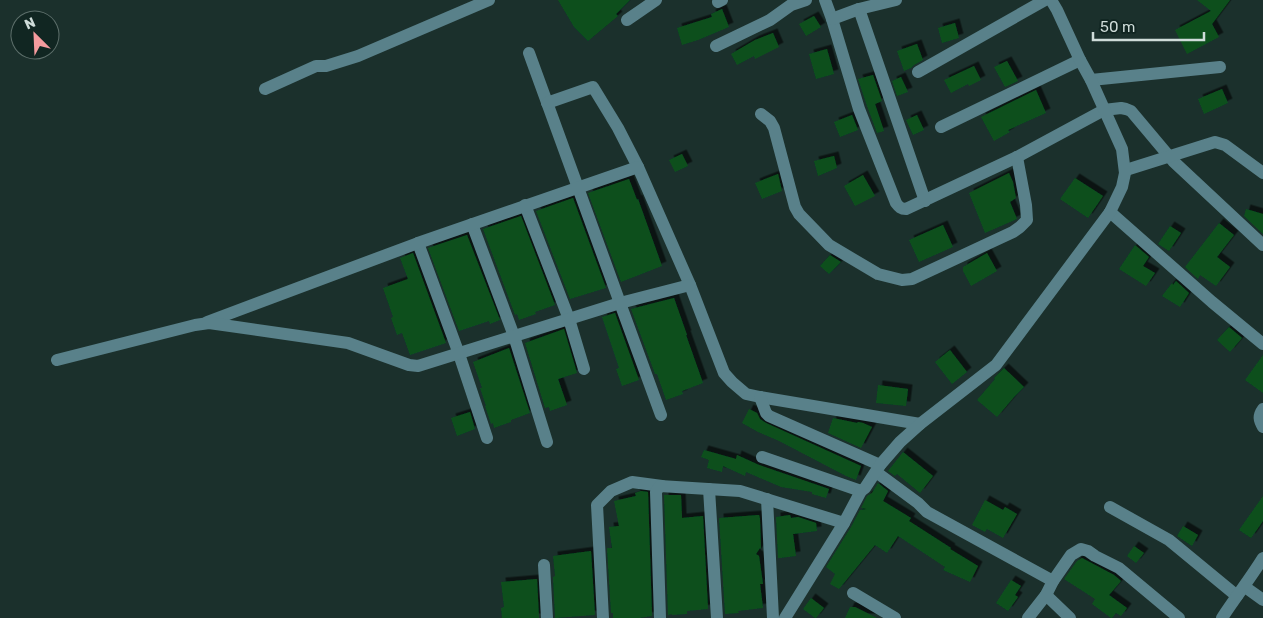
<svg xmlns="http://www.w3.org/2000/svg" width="1263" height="618" font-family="Rubik,sans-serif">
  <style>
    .building { fill: #0a501e; filter: url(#shadow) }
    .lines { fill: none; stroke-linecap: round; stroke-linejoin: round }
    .minor { stroke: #59818a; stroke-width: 12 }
  </style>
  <defs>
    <filter id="shadow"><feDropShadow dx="4.5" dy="-4.5" stdDeviation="0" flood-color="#0009"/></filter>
  </defs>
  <rect width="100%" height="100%" fill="#1b302c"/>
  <!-- building -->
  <g class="building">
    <path d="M558,0H630L616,14L618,16L588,41L574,27Z"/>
    <path d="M1197,0H1230L1212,24L1219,37L1187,54L1175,30L1211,11Z"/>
    <path d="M722,9L729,27L698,40L682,45L677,28L712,17L711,14Z"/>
    <path d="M814,16L821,27L806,36L799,24Z"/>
    <path d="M955,23L959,38L942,43L938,28Z"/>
    <path d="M773,33L779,47L755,59L754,56L737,65L731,54L755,40Z"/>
    <path d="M917,44L923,60L914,65L911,68L904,71L897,51Z"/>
    <path d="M827,49L834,74L816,79L809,54Z"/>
    <path d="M1007,61L1018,81L1005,87L994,67Z"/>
    <path d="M974,66L981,80L969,86L968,84L951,93L944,80Z"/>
    <path d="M873,75L882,101L875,104L884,131L877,133L867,106L858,79Z"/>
    <path d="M901,77L908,92L897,96L892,81Z"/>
    <path d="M1222,89L1228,103L1204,114L1198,99Z"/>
    <path d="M1036,90L1046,113L1008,130L1010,132L994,141L981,117Z"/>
    <path d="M852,115L858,130L840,137L834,122Z"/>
    <path d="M917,115L924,130L913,135L906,120Z"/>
    <path d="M682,154L688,166L675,172L669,160Z"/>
    <path d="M834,156L837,168L818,176L814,161Z"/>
    <path d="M1009,173L1013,182L1016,198L1010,202L1017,219L985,233L969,193Z"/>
    <path d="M778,174L782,191L762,199L755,183Z"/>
    <path d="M863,175L875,196L855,206L844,186Z"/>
    <path d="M1075,178L1103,196L1088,218L1060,199Z"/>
    <path d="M629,179L637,200L638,199L662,266L621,282L588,193Z"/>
    <path d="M573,198L606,288L570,299L536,211Z"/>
    <path d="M1246,209L1263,214V234L1244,216Z"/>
    <path d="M521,216L555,305L535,312L536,314L519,320L517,314L515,315L483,229Z"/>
    <path d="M1219,223L1234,235L1217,257L1230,267L1216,286L1200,275L1198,279L1185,267Z"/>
    <path d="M943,225L953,247L919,262L909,240Z"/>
    <path d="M1170,226L1181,233L1169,251L1158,244Z"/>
    <path d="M467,235L500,320L490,324L489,321L459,331L428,248Z"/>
    <path d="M1135,245L1149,257L1143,266L1155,273L1146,286L1119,269Z"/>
    <path d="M413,253L446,343L410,355L402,333L397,335L391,318L393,317L383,288L408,279L400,258Z"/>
    <path d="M987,253L997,271L971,286L963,271V267Z"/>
    <path d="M830,255L841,262L829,274L820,266Z"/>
    <path d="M1176,281L1189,293L1180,307L1162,296L1172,283L1173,285Z"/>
    <path d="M674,298L687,335H686L703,383L682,391L683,394L666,400L657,374H655L631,309Z"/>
    <path d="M615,313L639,380L622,386L616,369L619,368L602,317Z"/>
    <path d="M1229,327L1242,338L1230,352L1217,340Z"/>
    <path d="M564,329L577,373L558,379L567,405L550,411L549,407L545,408L525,343Z"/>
    <path d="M509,348L530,413L511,420V422L494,428L493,423L491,424L485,406H486L480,388H482L473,362Z"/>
    <path d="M950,350L967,372L952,384L935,362Z"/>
    <path d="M1263,355V393L1245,380Z"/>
    <path d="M1004,368L1024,387L1014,397L997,417L977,400L995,379L994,378Z"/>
    <path d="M878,385L908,389L906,406L876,403Z"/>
    <path d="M749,409L757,413L760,419L766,423L861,466L856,480L846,476L779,441L758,432L742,423Z"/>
    <path d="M470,412L475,429L457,436L451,418Z"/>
    <path d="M833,418L857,423L858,422L863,423L872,427L861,448L828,433Z"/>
    <path d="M704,450L736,459L737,455L759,465L829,489L826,498L812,494V492L781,487L746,472L745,476L723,466L722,472L707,468L709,460L701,457Z"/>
    <path d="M903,452L933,476L920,493L897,474L895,476L888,471Z"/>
    <path d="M878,483L888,491L883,501L911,518L909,521L951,548L950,549L978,566L970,582L943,570L945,567L898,536L887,553L875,545L839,589L830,584L835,574L826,567L851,527L860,510L867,509L861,508L867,496L872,493Z"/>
    <path d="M641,491L648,492L652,616L639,618H613V613H611L607,548H612L609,527L619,526L614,501L636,496L635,493Z"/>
    <path d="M664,495H681L682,518L703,516L708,609L687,611V614L672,615V614L668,615Z"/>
    <path d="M1263,496V521L1251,538L1239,530Z"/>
    <path d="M985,500L1003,510L1005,507L1017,514L1003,538L987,529L985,532L972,525Z"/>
    <path d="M759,515L760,519L761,549L760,548L756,554L759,556L763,584H760L763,608L738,611L739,613L725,614L719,518Z"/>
    <path d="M790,515L791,518L798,517L816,523L817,531L793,534L796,556L780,558H778L776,517Z"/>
    <path d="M1183,526L1198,535L1192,546L1177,536Z"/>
    <path d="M1134,546L1144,553L1136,563L1127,556Z"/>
    <path d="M591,551L595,615L555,618L553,577L555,576L553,556Z"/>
    <path d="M1082,558L1114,575L1121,581L1109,595L1127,608L1121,616L1116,613L1112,618H1111L1092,604L1095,599L1064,579L1077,561Z"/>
    <path d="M537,579L539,618H502L501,608L504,607L501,582Z"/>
    <path d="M1011,580L1021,586L1015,595L1018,597L1008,611L996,603Z"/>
    <path d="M811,598L824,608L816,618H815L803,609Z"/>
    <path d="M850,607H855L877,618H845Z"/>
  </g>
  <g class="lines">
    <!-- minor -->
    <g class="minor">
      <path d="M825,0L832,19L859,109L896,203C899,207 901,209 906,209L1017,157L1104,110L1121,108L1126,109L1131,111L1173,161L1263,245"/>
      <path d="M718,2L722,0"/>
      <path d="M859,9L925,201"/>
      <path d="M832,19L859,9L896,0"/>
      <path d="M627,20L656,0"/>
      <path d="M716,46L770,20L791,5L806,0"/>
      <path d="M529,53L620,303L661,415"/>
      <path d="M918,72L1045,0"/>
      <path d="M1091,80L1220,67"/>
      <path d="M265,89L316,66H326L358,56L489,0"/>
      <path d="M547,103L593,87L618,128L638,167L690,285L724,373L732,382L746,394L760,397L920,424"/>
      <path d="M761,114L770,121L774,128L795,207L799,214L829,245L878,274L902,280L912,279L1013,232L1020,227L1027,220L1026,205L1017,157"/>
      <path d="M941,127L1080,60"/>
      <path d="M1126,170L1215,142L1225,145L1263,173"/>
      <path d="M525,205L569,319L584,369"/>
      <path d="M1110,212L1212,302L1263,344"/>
      <path d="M472,224L514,336L547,442"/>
      <path d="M418,243L459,354L487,438"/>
      <path d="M207,322L418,243L638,167"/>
      <path d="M57,360L195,325L209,323L348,343L409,365L418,366L620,303L690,285"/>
      <path d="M760,397L766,413L769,416L880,465"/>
      <path d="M1263,409C1258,416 1259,420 1263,427"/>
      <path d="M762,457L861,491"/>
      <path d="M876,472L918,503L927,512L1053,581"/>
      <path d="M709,489L717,618"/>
      <path d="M767,499L773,618"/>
      <path d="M1110,507L1169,540L1237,596"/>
      <path d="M544,565L547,618"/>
      <path d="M1245,587L1263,600"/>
      <path d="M853,593L895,618"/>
      <path d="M1046,595L1070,618"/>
      <path d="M603,618L597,505L611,491L632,482L662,486"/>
      <path d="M660,618L656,492L657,490L660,486L740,491L844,523"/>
      <path d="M785,618L844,523L861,491L865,488L880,465L900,442L920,424L996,365L1110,212L1122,187L1125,173L1122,149L1091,80L1080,60L1057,10L1051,0"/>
      <path d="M1028,618L1046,595L1053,581L1071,555L1081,549L1088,551L1095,556L1119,568L1179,618"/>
      <path d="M1222,618C1235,598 1250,579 1263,558"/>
    </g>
  </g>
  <!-- north arrow -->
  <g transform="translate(35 35) rotate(336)"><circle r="24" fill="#112622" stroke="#5d6f6b"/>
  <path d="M0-4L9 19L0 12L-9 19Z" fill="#f59b9e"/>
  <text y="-8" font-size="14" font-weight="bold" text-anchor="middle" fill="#cfdcd9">N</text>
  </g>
  <!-- scale -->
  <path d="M1093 32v8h111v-8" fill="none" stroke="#cfdcd9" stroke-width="2.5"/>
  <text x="1100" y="32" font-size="15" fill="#cfdcd9" stroke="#112622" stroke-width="4" paint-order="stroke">50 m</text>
</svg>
